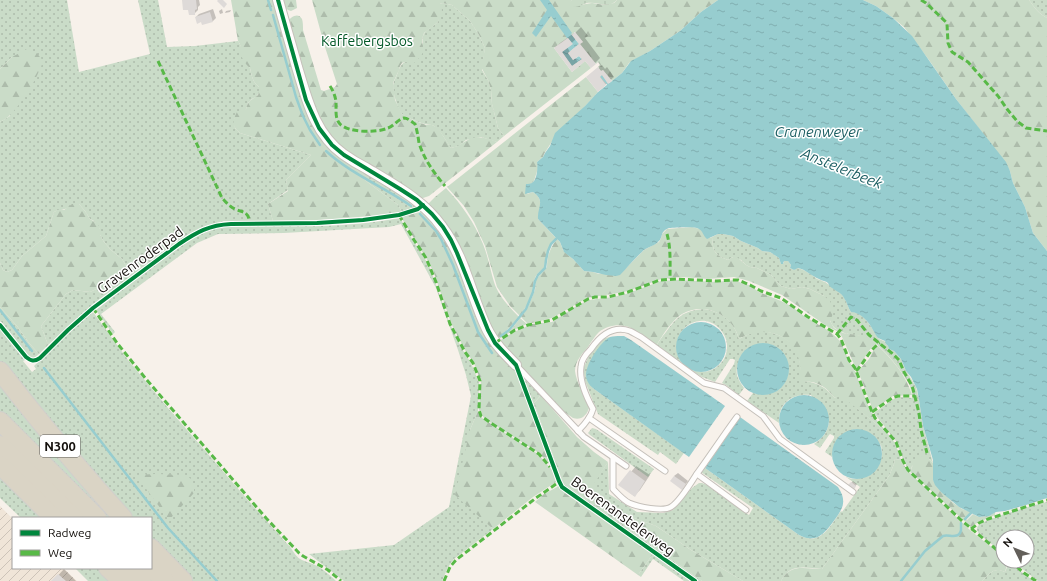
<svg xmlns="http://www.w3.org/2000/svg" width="1047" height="581" font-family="Ubuntu,sans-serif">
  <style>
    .industrial { fill: url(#industrial-furrows) }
    .green { fill: url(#green-dots) }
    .forest { fill: url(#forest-firs) }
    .wetland { fill: url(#wetland-marsh) }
    .water { fill: url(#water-ripples) }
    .shadow { fill: #0003; fill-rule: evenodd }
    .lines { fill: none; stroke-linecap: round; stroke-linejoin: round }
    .stream { stroke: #97cdcf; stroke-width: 2.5 }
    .building { fill: #dedad8 }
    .lane-casing { stroke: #c5c0ba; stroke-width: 7 }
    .street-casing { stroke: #c5c0ba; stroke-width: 12 }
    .highway-casing { stroke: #d1cfcc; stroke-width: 20 }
    .lane { stroke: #fefdfc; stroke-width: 5 }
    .street { stroke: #fefdfc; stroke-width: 10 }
    .highway { stroke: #dad4c5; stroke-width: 18 }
    .quiet { stroke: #58b947; stroke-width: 3; stroke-dasharray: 6 3; stroke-linecap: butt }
    .cycleway-casing { stroke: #fff; stroke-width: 6 }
    .cycleway { stroke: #00873e; stroke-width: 4 }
    .labels { text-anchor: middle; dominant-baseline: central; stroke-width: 3; stroke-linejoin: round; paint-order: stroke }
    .shield { fill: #fff; stroke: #5a5855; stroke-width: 1 }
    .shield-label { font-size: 13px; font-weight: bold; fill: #14100c }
    .park-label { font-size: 14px; fill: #025827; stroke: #fff }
    .street-label { font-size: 14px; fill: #14100c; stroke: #fff }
    .water-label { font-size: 15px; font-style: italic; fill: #1e6064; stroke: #fff }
  </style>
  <defs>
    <pattern id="industrial-furrows" width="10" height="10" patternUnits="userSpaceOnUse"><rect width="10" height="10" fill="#f0e5d8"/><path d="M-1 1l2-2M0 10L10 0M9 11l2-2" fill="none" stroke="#cdc3b8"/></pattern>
    <pattern id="green-dots" width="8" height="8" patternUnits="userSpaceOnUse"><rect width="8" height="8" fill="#cadcc8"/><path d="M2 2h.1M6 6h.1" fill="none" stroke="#adbcab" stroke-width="1.8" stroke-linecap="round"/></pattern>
    <pattern id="forest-firs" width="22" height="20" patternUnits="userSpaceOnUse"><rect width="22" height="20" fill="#cadcc8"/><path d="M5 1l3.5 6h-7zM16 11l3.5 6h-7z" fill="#adbcab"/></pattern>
    <pattern id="wetland-marsh" width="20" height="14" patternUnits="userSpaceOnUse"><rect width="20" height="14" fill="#cadcc8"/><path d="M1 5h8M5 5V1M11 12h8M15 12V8" fill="none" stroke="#adbcab"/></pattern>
    <pattern id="water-ripples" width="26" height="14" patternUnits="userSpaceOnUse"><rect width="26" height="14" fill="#97cdcf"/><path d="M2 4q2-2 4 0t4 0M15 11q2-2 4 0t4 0" fill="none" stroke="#81afb1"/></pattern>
  </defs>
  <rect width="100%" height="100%" fill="#f7f1ea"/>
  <!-- industrial -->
  <path class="industrial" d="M0,506L13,519V568H63L77,581H0Z"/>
  <!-- green -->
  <g class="green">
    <path d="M0,0H67L79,72L150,54L138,0H158L167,47L195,46L238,41C244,49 243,62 250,68C252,76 252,81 259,87V93L256,97L252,99L248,103L246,109L234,119L235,128L240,133L311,155L286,180L288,190L268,204L273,221H224L212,224L199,229L178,242L146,265L81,315L48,345L41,326L66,294L73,290L90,292L125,275L126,266L122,259L111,250L104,242L100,235V229L94,221L90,219L85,211L79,204C68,204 73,206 65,209C62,210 58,210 54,212L46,236L22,256L12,270L7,272L3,270L0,263V122L10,116L12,57L0,69Z"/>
    <path d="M1029,0H1047V18C1039,14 1034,7 1029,0Z"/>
    <path d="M442,3L452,5L470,21L479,35L485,48L482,70L488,80L491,90L492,104L498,128L504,136L497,142L481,137L466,140L459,146L451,148C445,140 442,132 434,126C431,124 428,125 425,124C421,123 405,117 402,114C399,111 395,99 394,94C393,85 392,85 396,77C399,71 399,65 405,62L423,43C420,32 431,28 438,22L440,4Z"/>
    <path d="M351,163L418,206L402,212L398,205L366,181Z"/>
    <path d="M400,218L412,239L424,257L430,268L450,324L462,349L471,363L479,383L478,411L470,430L485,521L493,529L454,559L448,567L442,581H344L309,554L394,545L449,507L471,396L466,375L458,350L436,288L401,224L389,227L284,233L218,234L197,243L101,314L115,332L113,334L96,310C120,291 144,272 168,255C183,245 198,233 216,228C235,223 265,226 285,226C323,227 362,225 400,218Z"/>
    <path d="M718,234H723L733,236L741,241L758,248L762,251L770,252L779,258L781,264L784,263V261H788L791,265L790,268L794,270L797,268C803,269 813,275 817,279C825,281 840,291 844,297C847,302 848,308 851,312C864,311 873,330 879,339L886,342V344L888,346L889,349L894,351L901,359L905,369L916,387L919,400L923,426L933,463L929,459L912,466L911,470L909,471L903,459L896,441L874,413L892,400L898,397L913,398C912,394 911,390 910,386C903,372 879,341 864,337C855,334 843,335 835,328C829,324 826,304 824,296L810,289L802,287L791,289L781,286L771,275L757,268L750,267L746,265L741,260L733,257L728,260C714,255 713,251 712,237Z"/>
    <path d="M0,307L17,326L29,343L39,354L34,358H29L0,321Z"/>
    <path d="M703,309C721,311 734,321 739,339C744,336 749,334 754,332C771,329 791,337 798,354C801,363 800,372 804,381C819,383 825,387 835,398L840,394L879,426L884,431L885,430L895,443L901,460L895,459L894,464L889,476L822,569C805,568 790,563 781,581H743L691,550L656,526L626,515L591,487L608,462L609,494L637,512L663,513L673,510L692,488L699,483H702L707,485L749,515L753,508L701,472L705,468L799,535C821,547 830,526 841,511L842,512L860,487L846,477L852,479H858L882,457V451L881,445L857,429C842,431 833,441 832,457L825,452L834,438V436L830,434L829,435L820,448L814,444C823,438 827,433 829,423L811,395C792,393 778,403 779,423L747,401L753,393C769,397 786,390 788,373C789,367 787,362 785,358C780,346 764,340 753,346C750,348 747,352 745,355C734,368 734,374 744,388L739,395L726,385L722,383L734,364L735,360L733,359H730L715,382L702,377L691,370C701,373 711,373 719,365C725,360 727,353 727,346C727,339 724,334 720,329C699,307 665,333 681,362L680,363L656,346C659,341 662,337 666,332C677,317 683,311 703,309Z"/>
    <path d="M93,312L128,360L168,408L254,507L291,548C300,564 305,559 319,567C325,571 331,576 336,581H186L151,544V518H127L0,368V328L25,360L23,361L32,372L36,369L34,366L79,323Z"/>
    <path d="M610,337L606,340L586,376L589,383L594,389L684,453L676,464L660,452L658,455L598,414L585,381L584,373V367L589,355L599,343L605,338Z"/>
    <path d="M0,376L119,518H106L0,413Z"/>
    <path d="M522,377L541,395L534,403L563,483L702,581H699L573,492L563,484L559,474Z"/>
    <path d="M592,428L596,429L654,469L648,477L590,435L588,433Z"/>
    <path d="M0,468L51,518H21L0,498Z"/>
    <path d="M1047,502V581H1038L1012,561H1027V537H1003V553L979,534L977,530C977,529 977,526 979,525C984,519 1037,504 1047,502Z"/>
    <path d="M653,554L691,581H684L653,559L641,577L638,575Z"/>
    <path d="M1009,562L1016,568L1034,581H982C989,574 994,566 1005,572Z"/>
    <path d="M75,568H104L118,581H88Z"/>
  </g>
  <!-- forest -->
  <g class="forest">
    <path d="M231,0H274L305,105L366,181L398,205L402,212L371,216L321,220L273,221L268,204L288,191L286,180L311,155L240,133C232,126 232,122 237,112L246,109C247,105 248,102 251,100C258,95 259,97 259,87C252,81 252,76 250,68C246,65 242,59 241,54C240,47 242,47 238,41Z"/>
    <path d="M280,0H296L297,8L291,11C284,9 284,6 280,0Z"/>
    <path d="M312,0H572L570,2L580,5L592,3L605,5L614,3L617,0H718L701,12L680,31L650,51L629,63L622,73L612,81L603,70L601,71L598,67L600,65L598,62L596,64L580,44L583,42L575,32L554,48L572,72L585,61L591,68L504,136L498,128L492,104L491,90L488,80L480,65L483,59L485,48L479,35L470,21L452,5L442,3L440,4L442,10L438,22L424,33L422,39L423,52L421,56L414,63L405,62L402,63L400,66L399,70L393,83L395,100L402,114L413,120L426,125H432L438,128L451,148C459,146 459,145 466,141C476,134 487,138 497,142L429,196L423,198H418L349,154L328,135L315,113L288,21C291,17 298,12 302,19C303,22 303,26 303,30L321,90L324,91L335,87L337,84L324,44Z"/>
    <path d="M863,0H1029C1034,7 1039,14 1047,18V251L1033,233L1025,207L1013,183L1010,171L1003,159L994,148L956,99L929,60L904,27L893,18L876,6Z"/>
    <path d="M27,49L36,52L43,61C37,79 23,102 10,115C8,118 3,120 0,122V69L12,57Z"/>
    <path d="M586,77L598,92L551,143L544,154L543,157L537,162L538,168L534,181L531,184L527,194L533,192C544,199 540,208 538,219L556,238C548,247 546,256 544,268C541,271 537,273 535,278C533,283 533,288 532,293C529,301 525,309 520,316L510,306L497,287L485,246L474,222L464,206L447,187Z"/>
    <path d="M446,188C462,205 474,222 483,244C488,256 490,269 494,282C498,295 509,307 519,317L508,329L500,336C509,334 515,325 520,318L527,324L516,329L497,340L517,373L550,465L539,453L485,419L481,414L479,410L481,382L474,363L465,350L451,323L434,273L429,263L401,217L420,212L435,197Z"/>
    <path d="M72,204H79L85,211L90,219L98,224L100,229V235L104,242L111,250L122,259L126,266V275L90,292L73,290L66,294L41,326L48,345L39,354L29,343L17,326L0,307V263L3,270L7,272L12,270L22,256L46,236L54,212L60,209L64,210Z"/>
    <path d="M692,227L700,229L710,238L712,237C713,251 714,255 728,260L733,257H737L746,265L750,267L757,268L771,275L781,286L791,289L802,287L810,289L824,296L830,301L834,311L830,321L834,328L843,333L864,336L871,339L876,344C867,350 864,361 857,368L853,362L842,337L839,332L828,327L782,295L749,281L734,277L708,279L682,277L661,279L640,287L624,292L587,298L552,318L528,324L521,317L528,307L535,290L536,280L539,276L547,267C547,256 550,248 557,239L560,242L563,250L576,262L584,271L593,272L599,274L626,268L644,250L659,242L661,238L662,234L667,229Z"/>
    <path d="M676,280L717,282L734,280L739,282L749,285L759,292L781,301L791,306L804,316L829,331L835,336L841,342L848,359L855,371L869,408L875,418L885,430L884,431L879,426L840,395L835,398C825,386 816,380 799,382C808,344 772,319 739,339C733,315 705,301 682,314C672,320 662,336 656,346C648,340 640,333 631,328C622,323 607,325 599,332C595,336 591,342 588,347C582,354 575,361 575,371C576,381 585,398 589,408C587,415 581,421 573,418L542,397L577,437L594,452L608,462L592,487L626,515L656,526L691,550L743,581H702L563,483L534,403L545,391L513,358L500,341L502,339L514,332L532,324L552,322L578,305L589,300L613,297L626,294L661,281Z"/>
    <path d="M878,346C893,360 906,375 912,395L893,396L873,410L858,371L869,359L874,349Z"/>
    <path d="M478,411L482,418L538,454L552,470L556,482L533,497L493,529L455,495L470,430Z"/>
    <path d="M923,456L927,457L933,463V480L952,502L962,509L971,512L965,518L967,520L973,514C979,519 989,517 995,512V515L975,524L971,527L909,471L911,470C913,463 916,459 923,456Z"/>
    <path d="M895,459L901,460L907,470L913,476L971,531L1003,556V561H1008L1005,572C994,566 989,574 982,581H781C790,563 805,569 822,569L889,476L894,464Z"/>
    <path d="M155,474L185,475L191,479L194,487V493L169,520L136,475Z"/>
    <path d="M559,486L565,493L575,500L653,554L638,575L535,502L544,494Z"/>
  </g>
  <!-- wetland -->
  <path class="wetland" d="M572,0H617C608,10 598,1 587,3C583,4 578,7 575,7C572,7 571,6 569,4V2Z"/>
  <!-- water -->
  <g class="water">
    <path d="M540,0H549L572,33L571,34L579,44L568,53L573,60L579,56L582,59L572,66L562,52L572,44L568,38H567L551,16L536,37L532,33L547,10Z"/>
    <path d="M718,0H863L876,6L893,18L912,36L956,99L1006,162L1010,171L1013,183L1025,207L1033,233L1047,251V498L1026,505L1005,511L996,512L989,516L979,517L959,507L941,492L935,485L933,480V460L923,426L919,400L917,389L911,377L906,371L901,359L894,351L889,349L888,346L886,344L885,341L878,338C876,336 875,333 873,330C869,322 860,312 851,312C848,308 847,302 844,298C842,293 836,291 832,288C830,287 829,285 828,283C826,281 822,281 819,279C813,277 805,269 798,268L794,270L790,268L791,265L788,261H784L783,264H781L779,258L770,252L762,251L758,248L741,241L733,236L723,234H718L707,239C703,236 703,231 699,229C694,226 675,228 669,228C659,232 664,237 658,242C653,247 646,247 642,252C634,259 627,268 620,275L616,276L606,275L593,272L584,271L573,259L564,252L560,242L538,219C537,207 546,201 533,192L525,194L526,184C528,184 531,184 533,182C537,179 538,167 537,162L543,157L545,153L550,146L555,133L585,106L598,92L622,73L631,61L650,51L680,31L701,12Z"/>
    <circle cx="701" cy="347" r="25"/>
    <path d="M620,336H624L631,340L725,406L689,457L594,389C590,386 587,382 586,376C585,365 600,342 610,337C613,336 617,336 620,336Z"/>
    <circle cx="763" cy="369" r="26"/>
    <circle cx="804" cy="420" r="25"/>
    <path d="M740,417L838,487C848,502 842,510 833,522C824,534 816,544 799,535L705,468Z"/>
    <circle cx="857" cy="454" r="25"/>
  </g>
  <!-- shadow -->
  <g class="shadow">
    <path d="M183,0H199L200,5L198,7V10L194,14L189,9Z"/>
    <path d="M213,9L216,18L213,21H202L196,17L199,14Z"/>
    <path d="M222,9L223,13L220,14L219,11Z"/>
    <path d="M231,10L230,12L225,13L226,11Z"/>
    <path d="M581,27L588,36L585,38L600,58L595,63L586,60L572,70L555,48L560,43L574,33V34ZM576,39L579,44L570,52L567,47ZM579,54L582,58L578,62L575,58Z"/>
    <path d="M602,65L605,69L607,67L614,77L598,91L591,74Z"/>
    <path d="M636,466L650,475L640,490L634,496L620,485Z"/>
    <path d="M678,473L688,481L682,489L674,476Z"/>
    <path d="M853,481L857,484L854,488L849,485Z"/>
    <path d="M64,569L76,581H53Z"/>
  </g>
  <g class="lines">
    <!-- stream -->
    <g class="stream">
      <path d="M268,0L271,10"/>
      <path d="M273,15L296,97L303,116L310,130L320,145"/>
      <path d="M601,76L608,84L610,85"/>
      <path d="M326,151C351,174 384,187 411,206"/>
      <path d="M420,214L436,231L441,239L453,265L478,332L492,353"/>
      <path d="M0,310L32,351"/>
      <path d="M501,336L509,330L526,309L533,292L535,281L538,275L545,268L546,260L548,251L551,244L557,238"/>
      <path d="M44,368L168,528L217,581"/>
      <path d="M965,519L971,513"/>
      <path d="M901,581L925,551L943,536C949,534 959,540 961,530C961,527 961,525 961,523"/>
    </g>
  </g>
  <!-- building -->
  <g class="building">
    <path d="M182,0H196L197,9L195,10V15H189L188,10H183Z"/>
    <path d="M218,0H223L227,4L224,8L217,1Z"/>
    <path d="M210,12L213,22L202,25L201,22L197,24L195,17Z"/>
    <path d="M575,32L583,42L580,44L596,64L591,68L585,61L572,72L554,48L568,38L573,44L562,52L572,66L582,59L579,56L573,60L568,53L579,44L572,35Z"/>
    <path d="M598,67L601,71L603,70L612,81L608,84L602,75L600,77L606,85L598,92L586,77Z"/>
    <path d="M630,470L645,481L635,497L618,485Z"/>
    <path d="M674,476L686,484L682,490L670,481Z"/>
    <path d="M851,482L856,486L854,490L848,485Z"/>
    <path d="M58,574L66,581H51Z"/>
  </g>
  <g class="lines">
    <defs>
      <g id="lane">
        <path d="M516,365L584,437L626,466"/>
        <path d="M589,418L665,471"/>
        <path d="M578,431C584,425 591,417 593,409C587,398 579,380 581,367C581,360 586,354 591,349C600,336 613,325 630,331C634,333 637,335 641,337L704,383L724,388L763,416L780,439L853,492"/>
        <path d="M613,457V489C618,494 623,500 629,503C638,507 663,512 671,507C679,502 691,483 696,475C710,456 723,436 737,417"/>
        <path d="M697,474L746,510"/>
      </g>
      <path id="street" d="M278,0C284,22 291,45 297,67C307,99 314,133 343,154C350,159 358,164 366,168C394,185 423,200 442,227C465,257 471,296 487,329C494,343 505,354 516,365"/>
      <g id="highway">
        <path d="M0,371C39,421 80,471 123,518"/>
        <path d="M0,421L97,518"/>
        <path d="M0,445L74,518"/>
        <path d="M0,465L54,518"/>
        <path d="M151,548L183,581"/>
        <path d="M108,568L122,581"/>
        <path d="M128,568L142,581"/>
        <path d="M151,568L165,581"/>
      </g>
    </defs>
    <!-- lane casing -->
    <use href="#lane" class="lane-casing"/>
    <!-- street casing -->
    <use href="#street" class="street-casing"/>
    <!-- highway casing -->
    <use href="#highway" class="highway-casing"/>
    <!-- lane -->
    <use href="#lane" class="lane"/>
    <!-- street -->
    <use href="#street" class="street"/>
    <!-- highway -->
    <use href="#highway" class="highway"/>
    <!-- quiet -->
    <g class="quiet">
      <path d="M921,0L926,3L946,22L947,24L948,43L952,52L968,62L998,96L1007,109L1017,121L1026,128L1047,131"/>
      <path d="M158,61L202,155L222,198C226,202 229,206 235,209C244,213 248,211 250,223"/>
      <path d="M330,86C332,89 334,93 335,97C338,106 333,116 340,124C349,133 377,133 388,128C394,126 398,119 404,118C408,118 412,122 415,124C417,130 418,136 419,143C424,159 434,173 445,186"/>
      <path d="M399,215L414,240L426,258L436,282L450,324L465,352L473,363L480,381L479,410L481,416L491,423L539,454L550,467"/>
      <path d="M667,234C671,248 670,264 670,279"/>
      <path d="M93,308L117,343L146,379L266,518L299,553L303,556L328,570L341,581"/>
      <path d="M837,334L851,317L857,320L869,335L893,354L899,360L904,372L911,384L913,389L919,413L921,430L927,453"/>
      <path d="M495,343L515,330L528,325L552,320L588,299L595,297H608L628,292L660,280L676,279L717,281L732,280H738L750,285L761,291L781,298L808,317L837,334L841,339L849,360L855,368L872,412L875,418L896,442L903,461L908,470L961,520L1003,555"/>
      <path d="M856,371C865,362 869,350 880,343"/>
      <path d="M872,412L892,398L898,396H915"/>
      <path d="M971,529L979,523L988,519L1047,500"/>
      <path d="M1010,561L1024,573L1036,581"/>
      <path d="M444,581L450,567L456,560L536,498L559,482"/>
    </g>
    <defs>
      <g id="cycleway">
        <path d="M278,0L306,100L319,128L332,145L344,155L400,189L417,200L432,214L443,227L451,240L457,253L488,330L495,343L516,365L559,481L562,487L695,581"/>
        <path d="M0,325L26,357C31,361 34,362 40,358L68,330L93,308L179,244C197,232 209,225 231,224L317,223L363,220L399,215L418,209L423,205"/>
      </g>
    </defs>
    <!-- cycleway casing -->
    <use href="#cycleway" class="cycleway-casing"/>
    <!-- cycleway -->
    <use href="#cycleway" class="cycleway"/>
  </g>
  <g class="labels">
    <!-- shield labels -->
    <rect class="shield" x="40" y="435" width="40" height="22" rx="3"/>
    <g class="shield-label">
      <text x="60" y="446">N300</text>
    </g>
    <!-- park labels -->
    <g class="park-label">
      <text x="367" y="41">Kaffebergsbos</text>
    </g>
    <!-- street labels -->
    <g class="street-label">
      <text transform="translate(140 260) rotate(-36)">Gravenroderpad</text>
      <text transform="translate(623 516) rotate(36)">Boerenanstelerweg</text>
    </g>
    <!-- water labels -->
    <g class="water-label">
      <text x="818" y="131">Cranenweyer</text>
      <text transform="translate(842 168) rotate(22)">Anstelerbeek</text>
    </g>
  </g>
  <!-- legend -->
  <rect x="12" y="517" width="140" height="52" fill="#ffffff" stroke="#a19f9e"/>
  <rect x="20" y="530" width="20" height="6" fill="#00873e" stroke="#a19f9e"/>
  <text x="48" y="537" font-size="12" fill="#14100c">Radweg</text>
  <rect x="20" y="550" width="20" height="6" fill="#58b947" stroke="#a19f9e"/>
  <text x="48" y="557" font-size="12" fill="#14100c">Weg</text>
  <!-- north arrow -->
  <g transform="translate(1015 549) rotate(313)"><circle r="19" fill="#ffffff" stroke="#a19f9e"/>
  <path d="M0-3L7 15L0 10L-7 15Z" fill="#635f5a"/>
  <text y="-6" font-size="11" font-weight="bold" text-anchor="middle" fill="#14100c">N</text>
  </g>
</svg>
